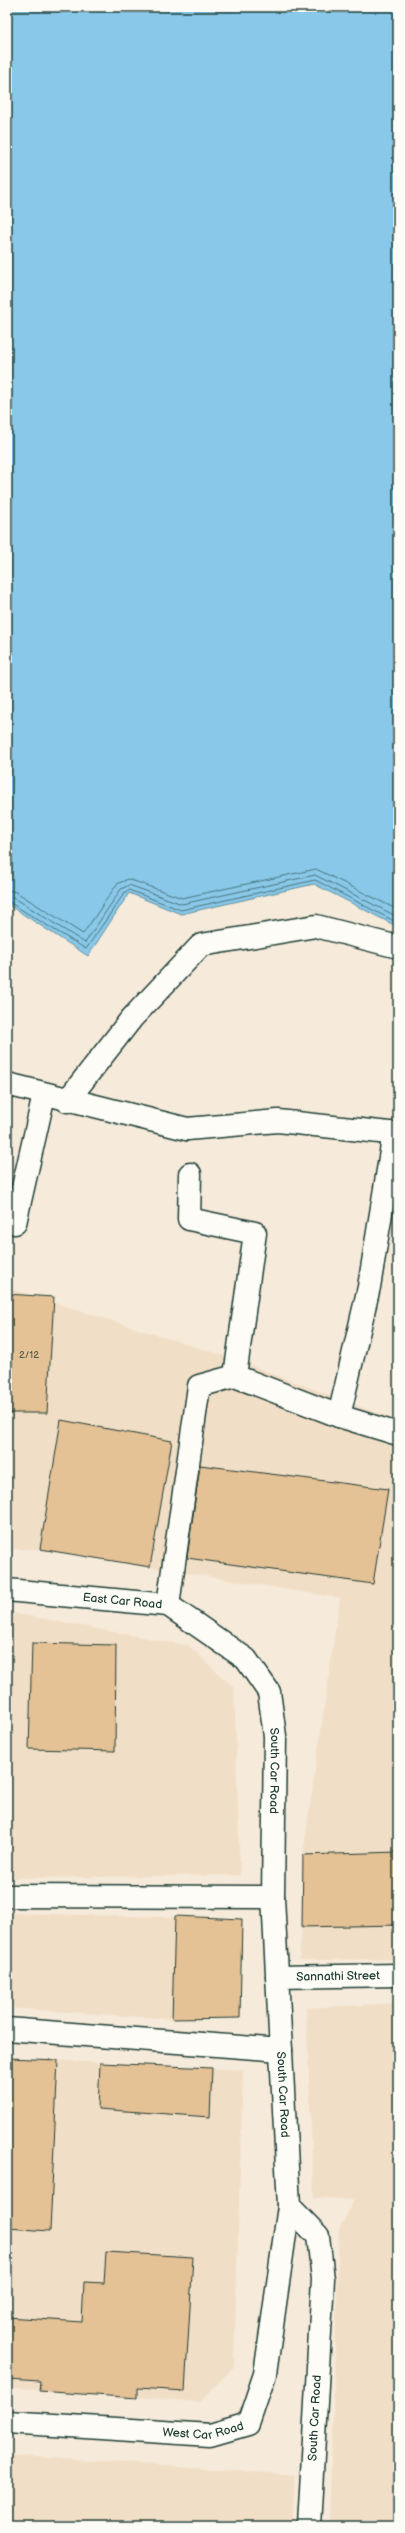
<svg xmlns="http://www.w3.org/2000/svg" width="405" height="2533" font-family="'Balsamiq Sans',sans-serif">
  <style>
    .built { fill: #f1dec6 }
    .water { fill: #89c8e9; stroke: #5f90a1 }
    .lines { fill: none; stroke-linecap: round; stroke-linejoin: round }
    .shore { stroke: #49757c; stroke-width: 1 }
    .building { fill: #e5c196; stroke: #1f3d34 }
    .lane-casing { stroke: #1f3d34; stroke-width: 25 }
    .street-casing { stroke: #1f3d34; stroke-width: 25 }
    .lane { stroke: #fdfcf7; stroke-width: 22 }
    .street { stroke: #fdfcf7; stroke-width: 22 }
    .labels { text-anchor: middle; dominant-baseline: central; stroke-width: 3; stroke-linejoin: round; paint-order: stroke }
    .number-label { font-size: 10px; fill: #505e4c }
    .street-label { font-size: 12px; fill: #1f3d34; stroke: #fdfcf7 }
  </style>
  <rect width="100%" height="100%" fill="#f6eada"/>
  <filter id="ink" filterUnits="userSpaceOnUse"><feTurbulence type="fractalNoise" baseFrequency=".025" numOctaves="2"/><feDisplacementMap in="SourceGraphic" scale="8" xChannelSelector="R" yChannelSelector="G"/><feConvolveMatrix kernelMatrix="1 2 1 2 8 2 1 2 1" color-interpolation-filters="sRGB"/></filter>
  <g filter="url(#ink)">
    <!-- built -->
    <g class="built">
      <path d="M7,1288L234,1359L398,1421V1959L299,1960L302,1927L303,1855L340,1598L40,1549H7Z"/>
      <path d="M7,1612L189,1646L234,1688L240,1875L7,1878Z"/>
      <path d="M7,1913L242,1919L240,2018L172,2019L7,2008Z"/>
      <path d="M398,2003V2526H329L339,2230L354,2200L314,2197L306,2008Z"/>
      <path d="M7,2058L243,2070L234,2366L200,2402L7,2387Z"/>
      <path d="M7,2455L295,2475L292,2526H7Z"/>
    </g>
    <!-- water -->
    <path class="water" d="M7,7H398V927L314,884L181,914L129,893L88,956L7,904Z"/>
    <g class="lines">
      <!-- shore -->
      <g class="shore">
        <path d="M7,890L16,892L83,934L117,884L128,879L182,898L316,869L398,910"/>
        <path d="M7,896L13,897L85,943L121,889L129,885L182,904L315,875L398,917"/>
        <path d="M7,901L86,949L125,892L129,890L181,910L315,880L398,923"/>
      </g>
    </g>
    <!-- building -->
    <g class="building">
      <path d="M7,1294L54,1297L47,1413H7Z"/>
      <path d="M61,1420L172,1441L150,1567L40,1549Z"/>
      <path d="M200,1465L388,1489L373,1584L187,1558Z"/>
      <path d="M32,1643L116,1645L115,1751L29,1749Z"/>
      <path d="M398,1852V1925L302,1927L303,1855Z"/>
      <path d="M175,1916L242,1919L240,2018L172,2019Z"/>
      <path d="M7,2058L58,2060L50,2231L7,2228Z"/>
      <path d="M100,2063L212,2068L210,2117L98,2109Z"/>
      <path d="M106,2252L193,2257L185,2391L137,2388V2398L39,2391L40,2381L7,2379V2317L82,2322L84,2282L104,2283Z"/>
    </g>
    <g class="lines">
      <defs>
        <g id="lane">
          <path d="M187,1129L278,1121L398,1134"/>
          <path d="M190,1174L189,1219L255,1233L235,1376"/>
          <path d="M15,1223L44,1095"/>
          <path d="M339,1416L369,1287L394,1133"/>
          <path d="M168,1605L199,1386L235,1376L339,1416L398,1434"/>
        </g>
        <g id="street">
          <path d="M7,1084L187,1129"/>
          <path d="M67,1101L132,1018L201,945L316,926L398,947"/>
          <path id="s1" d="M7,1590L168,1605L246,1659L269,1692L275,1736L273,1897L289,2206L318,2236L323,2279L309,2526"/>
          <path d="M7,1896L273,1897"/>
          <path id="s2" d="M277,1977L398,1975"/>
          <path d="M7,2029L281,2050"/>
          <path id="s3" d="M7,2422L210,2435L248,2424L265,2374L289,2206"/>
        </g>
      </defs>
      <!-- lane casing -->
      <use href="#lane" class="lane-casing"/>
      <!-- street casing -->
      <use href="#street" class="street-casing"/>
      <!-- lane -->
      <use href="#lane" class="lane"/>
      <!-- street -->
      <use href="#street" class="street"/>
    </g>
  </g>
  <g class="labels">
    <!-- number labels -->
    <g class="number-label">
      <text x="29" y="1355">2/12</text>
    </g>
    <!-- street labels -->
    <g class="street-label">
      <text stroke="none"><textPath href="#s1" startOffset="116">East Car Road</textPath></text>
      <text stroke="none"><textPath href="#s1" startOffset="376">South Car Road</textPath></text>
      <text stroke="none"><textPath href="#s2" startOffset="61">Sannathi Street</textPath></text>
      <text stroke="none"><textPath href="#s1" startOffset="700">South Car Road</textPath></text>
      <text transform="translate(315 2418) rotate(-87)">South Car Road</text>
      <text stroke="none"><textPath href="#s3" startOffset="197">West Car Road</textPath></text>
    </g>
  </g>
  <!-- margin -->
  <rect width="405" height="2533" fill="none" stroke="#fdfcf7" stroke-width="24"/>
  <rect x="12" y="12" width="381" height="2509" fill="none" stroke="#1f3d34" stroke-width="1.5" filter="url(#ink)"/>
</svg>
